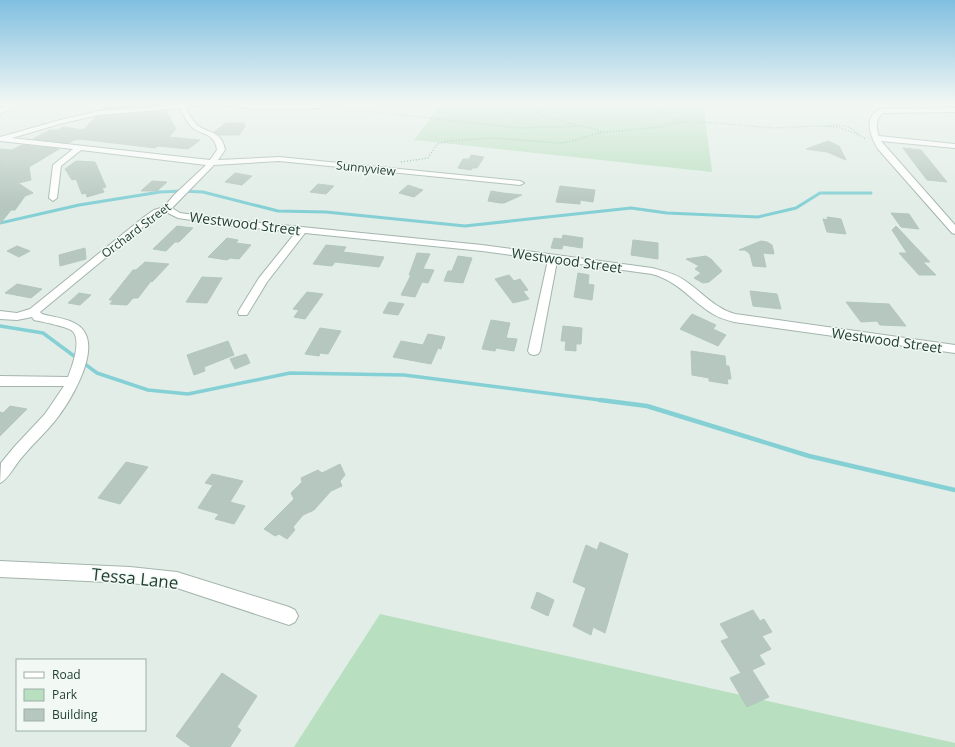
<svg xmlns="http://www.w3.org/2000/svg" width="955" height="747" font-family="'Open Sans',sans-serif">
  <style>
    .green { fill: #b8dfbf }
    .lines { fill: none; stroke-linecap: round; stroke-linejoin: round }
    .stream-far2 { stroke: #85d0d5; stroke-width: 3 }
    .stream-far1 { stroke: #85d0d5; stroke-width: 3.5 }
    .stream { stroke: #85d0d5; stroke-width: 4.5 }
    .building { fill: #b6c7bf; stroke: #b3c7bd }
    .street-casing { stroke: #a3b5ad; stroke-width: 2 }
    .path { stroke: #7fb29d; stroke-width: 1.5; stroke-dasharray: 1 2; stroke-linecap: butt }
    .street { fill: #fff; fill-rule: evenodd }
    .labels { text-anchor: middle; dominant-baseline: central; stroke-width: 3; stroke-linejoin: round; paint-order: stroke }
    .far-street-label { font-size: 12px; fill: #203e33; stroke: #f2f9f5 }
    .street-label { font-size: 14px; fill: #203e33; stroke: #f2f9f5 }
    .near-street-label { font-size: 17px; fill: #203e33; stroke: #f2f9f5 }
  </style>
  <rect width="100%" height="100%" fill="#e1ede6"/>
  <!-- green -->
  <g class="green">
    <path d="M443,102H703L712,172L414,140Z"/>
    <path d="M380,614L955,743V747H294Z"/>
  </g>
  <g class="lines">
    <!-- stream-far2 -->
    <path class="stream-far2" d="M0,223L79,205L160,192L181,191L203,192L278,211L326,212L465,226L631,208L667,213L758,217L796,208L820,193H871"/>
    <!-- stream-far1 -->
    <path class="stream-far1" d="M0,326L43,333L97,373L148,390L188,394L290,373L404,375L608,401"/>
    <!-- stream -->
    <path class="stream" d="M600,400L647,406L809,456L955,490"/>
  </g>
  <!-- building -->
  <g class="building">
    <path d="M109,102H161L163,105L102,109Z"/>
    <path d="M166,111L176,129L169,137L200,140L188,149L158,146L155,148L80,139L74,140L69,143L33,139L50,130H58L63,127L84,130L95,117L99,116Z"/>
    <path d="M226,123H244L243,125H246L239,135H219L214,132Z"/>
    <path d="M828,141L839,146L846,160L827,152L806,149Z"/>
    <path d="M22,145L59,149L29,167L31,180L18,183L33,193L25,196L15,210H11L0,224V149L12,150Z"/>
    <path d="M903,148L921,150L947,182L927,180Z"/>
    <path d="M471,155L484,157L477,168H472L471,170L458,168L463,159H469Z"/>
    <path d="M76,161L95,162L106,187L102,188L104,192L87,197L86,193L82,194L76,179L72,180L65,169Z"/>
    <path d="M235,173L252,176L242,185L225,182Z"/>
    <path d="M152,181L167,182L157,191H141Z"/>
    <path d="M318,184L334,186L326,194L310,192Z"/>
    <path d="M408,185L423,190L414,197L399,193Z"/>
    <path d="M560,186L595,190L593,202L580,200V204L556,202Z"/>
    <path d="M491,191L503,193L522,195L504,203H500L488,201Z"/>
    <path d="M891,213L909,214L919,229L901,227Z"/>
    <path d="M827,217L841,219L846,234L827,232L823,219L828,220Z"/>
    <path d="M177,226L193,228L179,242H175L166,251L153,249Z"/>
    <path d="M896,226L930,262H923L936,275H919L899,253H907L892,230Z"/>
    <path d="M563,235L583,238L582,248L563,245L562,249L551,248L554,238L562,239Z"/>
    <path d="M227,238L238,240L236,243L251,245L239,259L230,258L227,260L208,257Z"/>
    <path d="M633,240L658,243V259L631,255Z"/>
    <path d="M761,241L767,242L772,245L774,254L763,253L766,267L753,266L750,254L745,250H739Z"/>
    <path d="M326,245L346,247L343,252L384,257L379,267L335,262L332,266L313,264Z"/>
    <path d="M17,246L30,251L19,257L7,251Z"/>
    <path d="M85,248L86,259L60,266L59,255Z"/>
    <path d="M417,253L430,254L423,269L434,270L428,283L422,282L415,297L401,295L411,275H409Z"/>
    <path d="M458,256L472,258L463,283L444,281L448,271H452Z"/>
    <path d="M706,256L711,259L722,271L709,282L703,283L694,278L701,273L695,269L699,266L686,259Z"/>
    <path d="M145,262L169,264L152,282L151,281L138,298H133L127,305L110,304L113,300H109L133,270H136Z"/>
    <path d="M578,273L589,275L588,284L594,285L592,300L574,297Z"/>
    <path d="M509,275L514,281L520,279L528,290L523,291L529,299L513,303L495,279Z"/>
    <path d="M202,277L222,278L207,303L186,302Z"/>
    <path d="M17,284L42,289L31,298L5,293Z"/>
    <path d="M750,291L777,294L781,309L753,306Z"/>
    <path d="M307,292L323,294L305,319L294,317L299,310L293,309Z"/>
    <path d="M79,293L91,295L80,305L68,303Z"/>
    <path d="M389,302L404,304L398,315L383,313Z"/>
    <path d="M846,302L889,304L906,326L880,325L877,321L861,322Z"/>
    <path d="M692,314L716,325L713,329L726,335L718,346L680,329Z"/>
    <path d="M491,320L510,323L506,338L517,339L514,351L496,348L495,351L482,349Z"/>
    <path d="M563,326L582,328L581,344H576V351L565,350L566,341H561Z"/>
    <path d="M320,328L341,331L328,354L320,353L319,356L305,354Z"/>
    <path d="M428,334L445,337L441,349L438,348L431,364L393,357L401,341L423,345Z"/>
    <path d="M228,341L234,355L204,367L205,371L194,375L187,355Z"/>
    <path d="M691,351L725,356L726,366H729L731,379H727L728,384L709,381V378L692,375Z"/>
    <path d="M246,354L250,363L235,369L230,359Z"/>
    <path d="M10,406L27,409L0,436V412L3,413Z"/>
    <path d="M126,462L148,467L120,504L98,498Z"/>
    <path d="M340,464L345,475L340,481L342,486L331,491L314,510L303,515L293,527L295,530L287,539L279,534L275,536L264,529L294,499L291,493L302,482L301,478L318,470L322,473Z"/>
    <path d="M212,474L243,481L230,502L245,506L234,524L215,519L219,514L198,508L213,485L205,483Z"/>
    <path d="M600,542L628,554L605,633L593,627L591,635L573,626L586,588L573,582L586,545L597,550Z"/>
    <path d="M537,592L554,600L548,616L531,608Z"/>
    <path d="M753,610L760,621L764,619L772,632L762,636L771,649L759,655L765,664L752,670L769,697L747,707L730,678L741,673L721,641L729,638L720,624Z"/>
    <path d="M222,673L257,696L237,727L241,730L230,747H191L176,736Z"/>
  </g>
  <g class="lines">
    <defs>
      <g id="street">
        <path d="M14,102H21L0,114V109Z"/>
        <path d="M199,102H226L263,105L322,104L325,106L322,108L263,109L210,104L186,107C188,112 192,120 196,124C207,134 222,130 225,150L218,160L279,157L520,181L524,183L520,185L279,161L214,165L172,208L180,213L232,220L482,245L652,268C663,271 674,273 684,280C702,292 714,308 735,314L955,345V353L734,322C727,320 719,318 713,314C690,300 680,282 652,274L557,261L540,351L538,354L534,355L530,354L528,351L548,260L482,251L305,233L267,282L247,315H239L238,312L259,278L296,232L232,226L178,218L166,212L160,214L150,221L40,312L42,314C56,318 78,319 85,333C98,356 69,404 54,422C44,434 33,444 23,456C16,463 8,480 0,483L1,463L15,446L45,414L64,386H0V376L68,377C72,367 83,338 71,330C64,326 43,322 34,320L32,317L17,320L0,319V311L17,313L30,309L144,217L154,210L164,207L174,195L206,165L81,150L61,166L57,198L53,201L49,198L53,165L73,149L0,141V137L60,120L99,111L161,107ZM180,108C183,114 186,120 190,125C199,136 215,131 217,150L210,160L12,138L63,123L99,115Z"/>
        <path d="M955,108V112L883,113C875,119 876,128 879,136L955,144V148L881,141L955,225V234L952,233L878,149C871,137 862,116 881,109Z"/>
        <path d="M0,561L130,567L177,572L289,607L295,610L298,616L295,622L289,625L177,588L130,583L0,577Z"/>
      </g>
    </defs>
    <!-- street casing -->
    <use href="#street" class="street-casing"/>
    <!-- path -->
    <g class="path">
      <path d="M543,102L533,103L539,114L576,125"/>
      <path d="M586,102L619,105L645,102"/>
      <path d="M656,102L664,107L662,110L677,123"/>
      <path d="M329,107L520,128L584,126L603,132"/>
      <path d="M827,126C840,124 851,125 860,136"/>
      <path d="M401,162L428,158L437,144L449,141L492,138L557,143L569,142L598,133L661,127L672,123L692,121L774,128L819,126L837,127L855,133L866,139"/>
    </g>
    <!-- street -->
    <use href="#street" class="street"/>
  </g>
  <!-- sky -->
  <linearGradient id="sky" x2="0" y2="1"><stop stop-color="#80bfe0"/><stop offset="0.5" stop-color="#f2f7f4"/><stop offset="1" stop-color="#f2f7f4" stop-opacity="0"/></linearGradient>
  <rect width="955" height="206" fill="url(#sky)"/>
  <g class="labels">
    <!-- far-street labels -->
    <g class="far-street-label">
      <text transform="translate(366 168) rotate(6)">Sunnyview</text>
      <text transform="translate(136 230) rotate(-37)">Orchard Street</text>
    </g>
    <!-- street labels -->
    <g class="street-label">
      <text transform="translate(245 223) rotate(7)">Westwood Street</text>
      <text transform="translate(567 260) rotate(8)">Westwood Street</text>
      <text transform="translate(887 340) rotate(8)">Westwood Street</text>
    </g>
    <!-- near-street labels -->
    <g class="near-street-label">
      <text transform="translate(135 578) rotate(6)">Tessa Lane</text>
    </g>
  </g>
  <!-- legend -->
  <rect x="16" y="659" width="130" height="72" fill="#f2f9f5" stroke="#9eaea7"/>
  <rect x="24" y="672" width="20" height="6" fill="#ffffff" stroke="#9eaea7"/>
  <text x="52" y="679" font-size="12" fill="#203e33">Road</text>
  <rect x="24" y="689" width="20" height="12" fill="#b8dfbf" stroke="#9eaea7"/>
  <text x="52" y="699" font-size="12" fill="#203e33">Park</text>
  <rect x="24" y="709" width="20" height="12" fill="#b6c7bf" stroke="#9eaea7"/>
  <text x="52" y="719" font-size="12" fill="#203e33">Building</text>
</svg>
